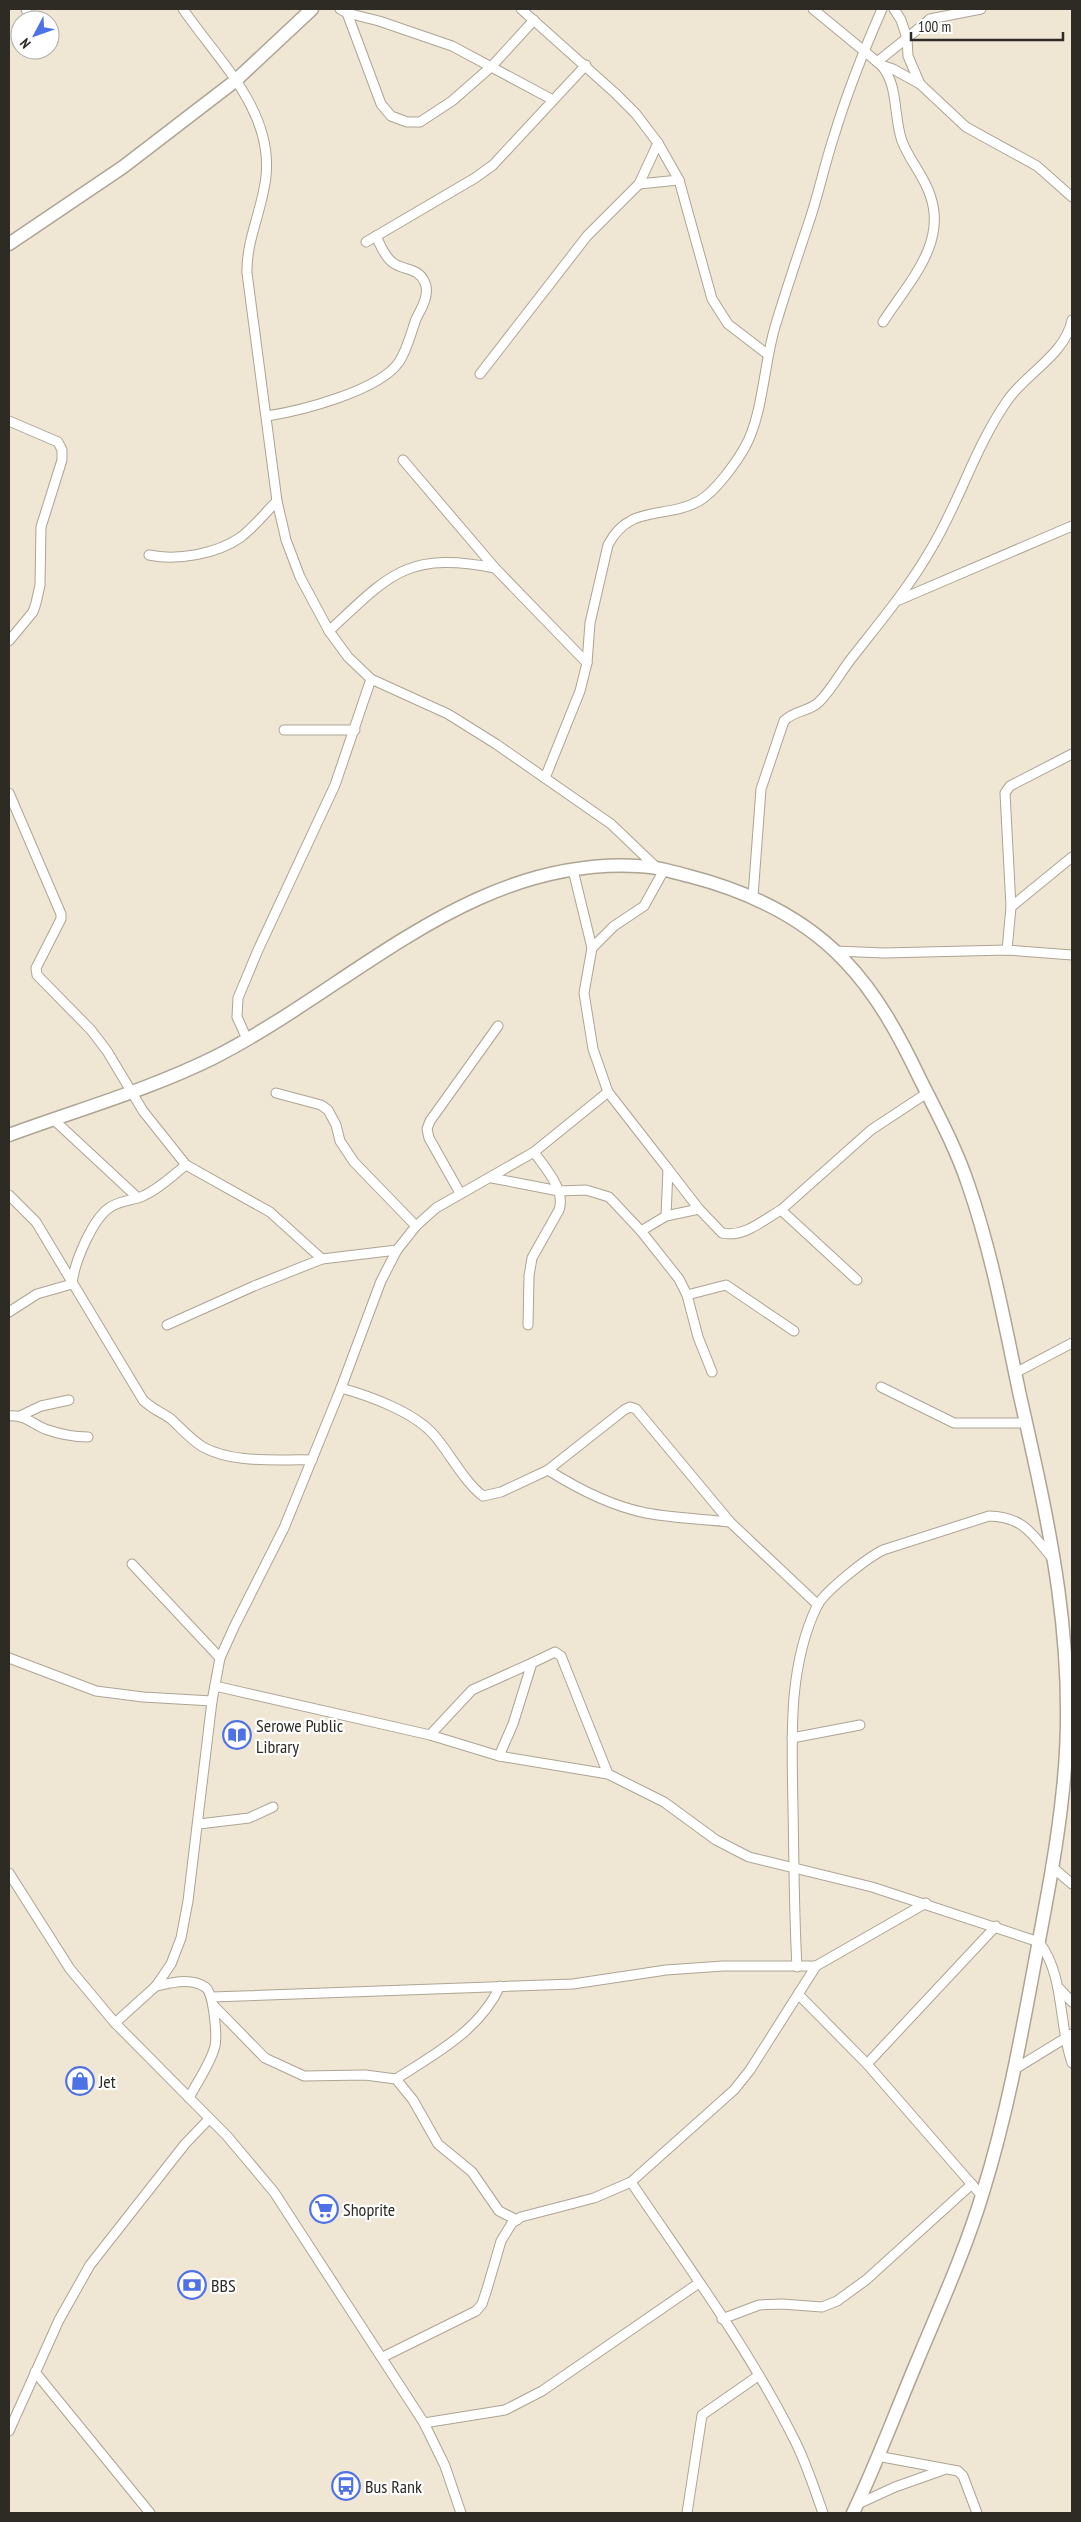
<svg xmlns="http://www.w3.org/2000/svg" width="1081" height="2522" font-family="'PT Sans Narrow',sans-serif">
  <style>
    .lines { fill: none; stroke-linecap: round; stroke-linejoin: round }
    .street-casing { stroke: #ada493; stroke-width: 11 }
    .secondary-casing { stroke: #ada493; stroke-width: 15 }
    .street { stroke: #fff; stroke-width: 9 }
    .secondary { stroke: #fff; stroke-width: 12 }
    .labels { text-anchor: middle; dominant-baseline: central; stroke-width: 4.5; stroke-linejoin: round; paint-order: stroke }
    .poi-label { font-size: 18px; fill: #2e2a24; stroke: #fff; text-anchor: start }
  </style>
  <rect width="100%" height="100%" fill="#f0e6d4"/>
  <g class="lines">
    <defs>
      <g id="street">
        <path d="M26,9L30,20"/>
        <path d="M183,9C217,59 273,110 266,176C263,208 246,240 247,273L277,501L286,540L300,577L329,631L348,657L371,679L448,714L496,744L611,824L656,867"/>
        <path d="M340,9L347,13L379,21L452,46L553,100"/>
        <path d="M521,9L615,93L636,114L658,143L679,180L712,299L728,324L767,354"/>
        <path d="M813,9L881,65C899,85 893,116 902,141C909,160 924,176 930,195C948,244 907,284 883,322"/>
        <path d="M894,9L901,20L907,38L930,19L981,9"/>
        <path d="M347,13L381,104L391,116L407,122H420L452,101L492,66L534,20"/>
        <path d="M907,38L908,56L920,84"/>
        <path d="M877,62L907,38"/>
        <path d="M881,65L893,69L920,84L966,127L1037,166L1072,197"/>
        <path d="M639,184L679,180"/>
        <path d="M366,242L475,178L493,165L586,65"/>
        <path d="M480,374L587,236L639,184L658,143"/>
        <path d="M267,416C300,411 379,391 399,362C407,350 411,333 416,319C421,309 430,295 425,283C419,267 403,271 392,262C384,256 380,244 376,236"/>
        <path d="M9,421L58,442L62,450V460L41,527L40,585L36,603L33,612L9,641"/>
        <path d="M403,460L495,568L587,663"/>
        <path d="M149,555C177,561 217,554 241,537C254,527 265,513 277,501"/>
        <path d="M899,600L1072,526"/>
        <path d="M329,631C390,574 407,551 495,568"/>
        <path d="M284,730H355"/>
        <path d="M545,778L580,691L587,663L590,623L608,545C630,503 665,520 699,501C715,492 736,463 745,447C763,415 764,363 775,327C786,290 798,255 810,219C819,192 825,163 834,136C847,93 864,50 882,9"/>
        <path d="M9,793L61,914V919L36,968L37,975L91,1030L107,1051L143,1111L186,1165L270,1212L322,1259L397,1250"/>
        <path d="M573,870L592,948L584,993L593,1049L608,1092L668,1169L666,1216"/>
        <path d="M753,896L761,789L784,721C794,710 809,712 819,702C832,689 840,673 851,659C879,623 908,589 931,549C960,501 974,449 1007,401C1026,373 1065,355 1072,320"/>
        <path d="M1011,907L1072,857"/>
        <path d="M592,948L614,926L644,906L664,870"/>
        <path d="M1007,950L1011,907L1005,793L1010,786L1072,754"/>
        <path d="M835,951L884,953L1007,950L1072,955"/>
        <path d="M247,1039L237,1017L238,998L258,950L335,785L371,679"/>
        <path d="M276,1093L321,1105L328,1110L336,1125L340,1141L354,1162L416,1226"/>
        <path d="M53,1119L138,1198"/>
        <path d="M668,1169L699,1209L722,1233C744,1238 763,1220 781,1210L857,1280"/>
        <path d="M492,1178L559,1191L586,1190L609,1197L641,1231L679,1279L687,1295L698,1337L712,1372"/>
        <path d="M460,1193L429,1138L427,1129L430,1121L498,1026"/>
        <path d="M9,1195L36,1222L143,1400C152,1409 161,1412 171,1419C181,1428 191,1440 203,1447C234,1464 277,1459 312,1460"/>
        <path d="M781,1210L871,1130L927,1093"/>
        <path d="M641,1231L666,1216L699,1209"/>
        <path d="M72,1284C74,1263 92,1220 109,1208C120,1200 134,1201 145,1195C160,1188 173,1175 186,1165"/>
        <path d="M687,1295L726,1285L794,1331"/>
        <path d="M9,1312L37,1294L72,1284"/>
        <path d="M167,1325L254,1286L322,1259"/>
        <path d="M528,1325L529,1276L532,1258L559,1210C566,1190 545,1168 534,1152"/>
        <path d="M1015,1373L1072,1343"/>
        <path d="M881,1387L954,1423H1026"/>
        <path d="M341,1388C370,1396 414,1412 434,1435C449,1452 465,1483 483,1496L501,1492L548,1470L624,1410L630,1407L636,1409L730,1522L818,1605"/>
        <path d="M9,1416C23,1414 33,1424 45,1429C59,1434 74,1437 88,1437"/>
        <path d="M20,1416L41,1406L69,1400"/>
        <path d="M548,1470C578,1489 611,1506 646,1513C673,1518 702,1519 730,1522"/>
        <path d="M132,1564L220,1658"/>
        <path d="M9,1658L96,1691L143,1697L212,1701"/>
        <path d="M215,1686L430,1735L499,1756L608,1774L664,1802L716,1840L749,1857L872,1887L1039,1942C1065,1976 1058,2023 1072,2063"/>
        <path d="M430,1735L472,1690L532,1663"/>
        <path d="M792,1738L860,1725"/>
        <path d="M499,1756L513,1724L532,1663L555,1652L561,1656L608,1774"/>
        <path d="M199,1824L249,1818L273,1807"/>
        <path d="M1051,1866L1072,1884"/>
        <path d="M9,1873L70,1969L115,2023L227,2136L274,2192L424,2423L445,2466L461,2513"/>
        <path d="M797,1967C794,1914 794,1861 793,1808C792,1740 787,1669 817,1606C825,1591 867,1558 883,1550L989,1516C1024,1517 1032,1534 1053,1559"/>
        <path d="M156,1986C171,1983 190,1977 205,1987C214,1992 217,2036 215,2046C211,2063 197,2082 189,2098"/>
        <path d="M1059,1988L1072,2002"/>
        <path d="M798,1994L867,2064L982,2196"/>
        <path d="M212,1997L573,1984L666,1970L723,1966H816L926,1903"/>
        <path d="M213,2005L265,2058L304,2076L365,2075L396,2079L413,2100L438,2144L472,2172L499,2211L517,2220"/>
        <path d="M115,2023L156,1986L171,1964L181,1938L188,1901L212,1701L220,1658L235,1625L284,1528L341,1388L381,1281L397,1250L416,1226L436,1208L534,1152L608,1092"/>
        <path d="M867,2064L996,1926"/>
        <path d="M1015,2069L1072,2034"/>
        <path d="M396,2079C435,2054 480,2030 500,1986"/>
        <path d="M631,2182C687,2265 749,2349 794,2439C806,2462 814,2488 823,2513"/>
        <path d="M722,2319L759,2305L782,2304L822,2307L837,2301L866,2280L972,2184"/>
        <path d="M383,2357L476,2311L482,2304L487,2289L501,2241L512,2223L521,2217L594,2198L631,2182L734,2090L750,2070L816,1966"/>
        <path d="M35,2372L150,2513"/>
        <path d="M424,2423L505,2410L542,2391L699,2283"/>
        <path d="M9,2431L59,2320L90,2265L185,2144L209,2119"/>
        <path d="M877,2456L958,2471L963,2476L977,2513"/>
        <path d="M858,2504L895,2487L943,2470"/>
        <path d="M687,2513L702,2415L758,2376"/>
      </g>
      <g id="secondary">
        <path d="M9,244L123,167L235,81L312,9"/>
        <path d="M9,1135C77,1110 148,1090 213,1058C353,987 470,857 638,866C656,866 672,872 689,876C747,891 802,916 844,960C877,994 900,1037 920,1079C937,1113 956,1148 968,1184C992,1253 1005,1325 1020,1396C1050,1528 1078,1652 1063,1789C1057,1849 1045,1908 1034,1967C1020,2043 1006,2118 983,2192C966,2249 941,2304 918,2359C896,2411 877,2463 853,2513"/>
      </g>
    </defs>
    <!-- street casing -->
    <use href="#street" class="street-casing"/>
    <!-- secondary casing -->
    <use href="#secondary" class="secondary-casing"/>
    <!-- street -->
    <use href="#street" class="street"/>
    <!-- secondary -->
    <use href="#secondary" class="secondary"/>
  </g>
  <!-- icons -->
  <defs>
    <symbol id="library-ring" viewBox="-11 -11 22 22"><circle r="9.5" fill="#fff" stroke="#4e72e6" stroke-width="1.5"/><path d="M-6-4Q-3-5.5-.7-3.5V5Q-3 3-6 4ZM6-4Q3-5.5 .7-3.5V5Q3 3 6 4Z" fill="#4e72e6"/></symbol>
    <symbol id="shop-ring" viewBox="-11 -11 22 22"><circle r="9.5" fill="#fff" stroke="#4e72e6" stroke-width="1.5"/><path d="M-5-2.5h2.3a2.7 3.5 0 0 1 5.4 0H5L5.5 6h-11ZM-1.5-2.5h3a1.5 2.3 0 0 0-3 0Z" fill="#4e72e6"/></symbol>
    <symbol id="supermarket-ring" viewBox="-11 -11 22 22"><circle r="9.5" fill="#fff" stroke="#4e72e6" stroke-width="1.5"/><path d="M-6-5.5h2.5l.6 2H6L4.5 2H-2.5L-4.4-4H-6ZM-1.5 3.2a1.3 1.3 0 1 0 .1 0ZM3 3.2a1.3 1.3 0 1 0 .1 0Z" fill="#4e72e6"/></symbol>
    <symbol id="bank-ring" viewBox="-11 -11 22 22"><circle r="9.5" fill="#fff" stroke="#4e72e6" stroke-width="1.5"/><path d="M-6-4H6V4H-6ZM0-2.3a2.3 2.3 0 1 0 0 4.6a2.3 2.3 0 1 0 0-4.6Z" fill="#4e72e6"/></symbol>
    <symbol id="bus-ring" viewBox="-11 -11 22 22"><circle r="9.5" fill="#fff" stroke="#4e72e6" stroke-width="1.5"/><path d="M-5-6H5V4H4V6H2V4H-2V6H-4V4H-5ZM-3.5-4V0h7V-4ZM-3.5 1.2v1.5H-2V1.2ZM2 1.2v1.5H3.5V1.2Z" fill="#4e72e6"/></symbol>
  </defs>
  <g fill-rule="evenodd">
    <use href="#library-ring" x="221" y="1719" width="32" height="32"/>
    <use href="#shop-ring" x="64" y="2065" width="32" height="32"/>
    <use href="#supermarket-ring" x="308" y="2193" width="32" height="32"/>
    <use href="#bank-ring" x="176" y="2269" width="32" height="32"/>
    <use href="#bus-ring" x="330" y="2470" width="32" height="32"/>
  </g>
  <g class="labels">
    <!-- poi labels -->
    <g class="poi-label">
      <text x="256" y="1725">Serowe Public<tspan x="256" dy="21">Library</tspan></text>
      <text x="99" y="2081">Jet</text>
      <text x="343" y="2209">Shoprite</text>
      <text x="211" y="2285">BBS</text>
      <text x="365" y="2486">Bus Rank</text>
    </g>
  </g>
  <!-- border -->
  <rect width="1081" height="2522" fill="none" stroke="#2e2a24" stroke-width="20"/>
  <!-- north arrow -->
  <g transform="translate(35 35) rotate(229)"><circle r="24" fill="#ffffff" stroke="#abaaa7"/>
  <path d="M0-4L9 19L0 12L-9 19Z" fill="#4e72e6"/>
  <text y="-8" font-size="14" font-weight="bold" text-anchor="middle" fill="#2e2a24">N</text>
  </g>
  <!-- scale -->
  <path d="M911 32v8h152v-8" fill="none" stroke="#2e2a24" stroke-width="2.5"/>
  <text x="918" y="32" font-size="15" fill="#2e2a24" stroke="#ffffff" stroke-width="4" paint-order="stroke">100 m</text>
</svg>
